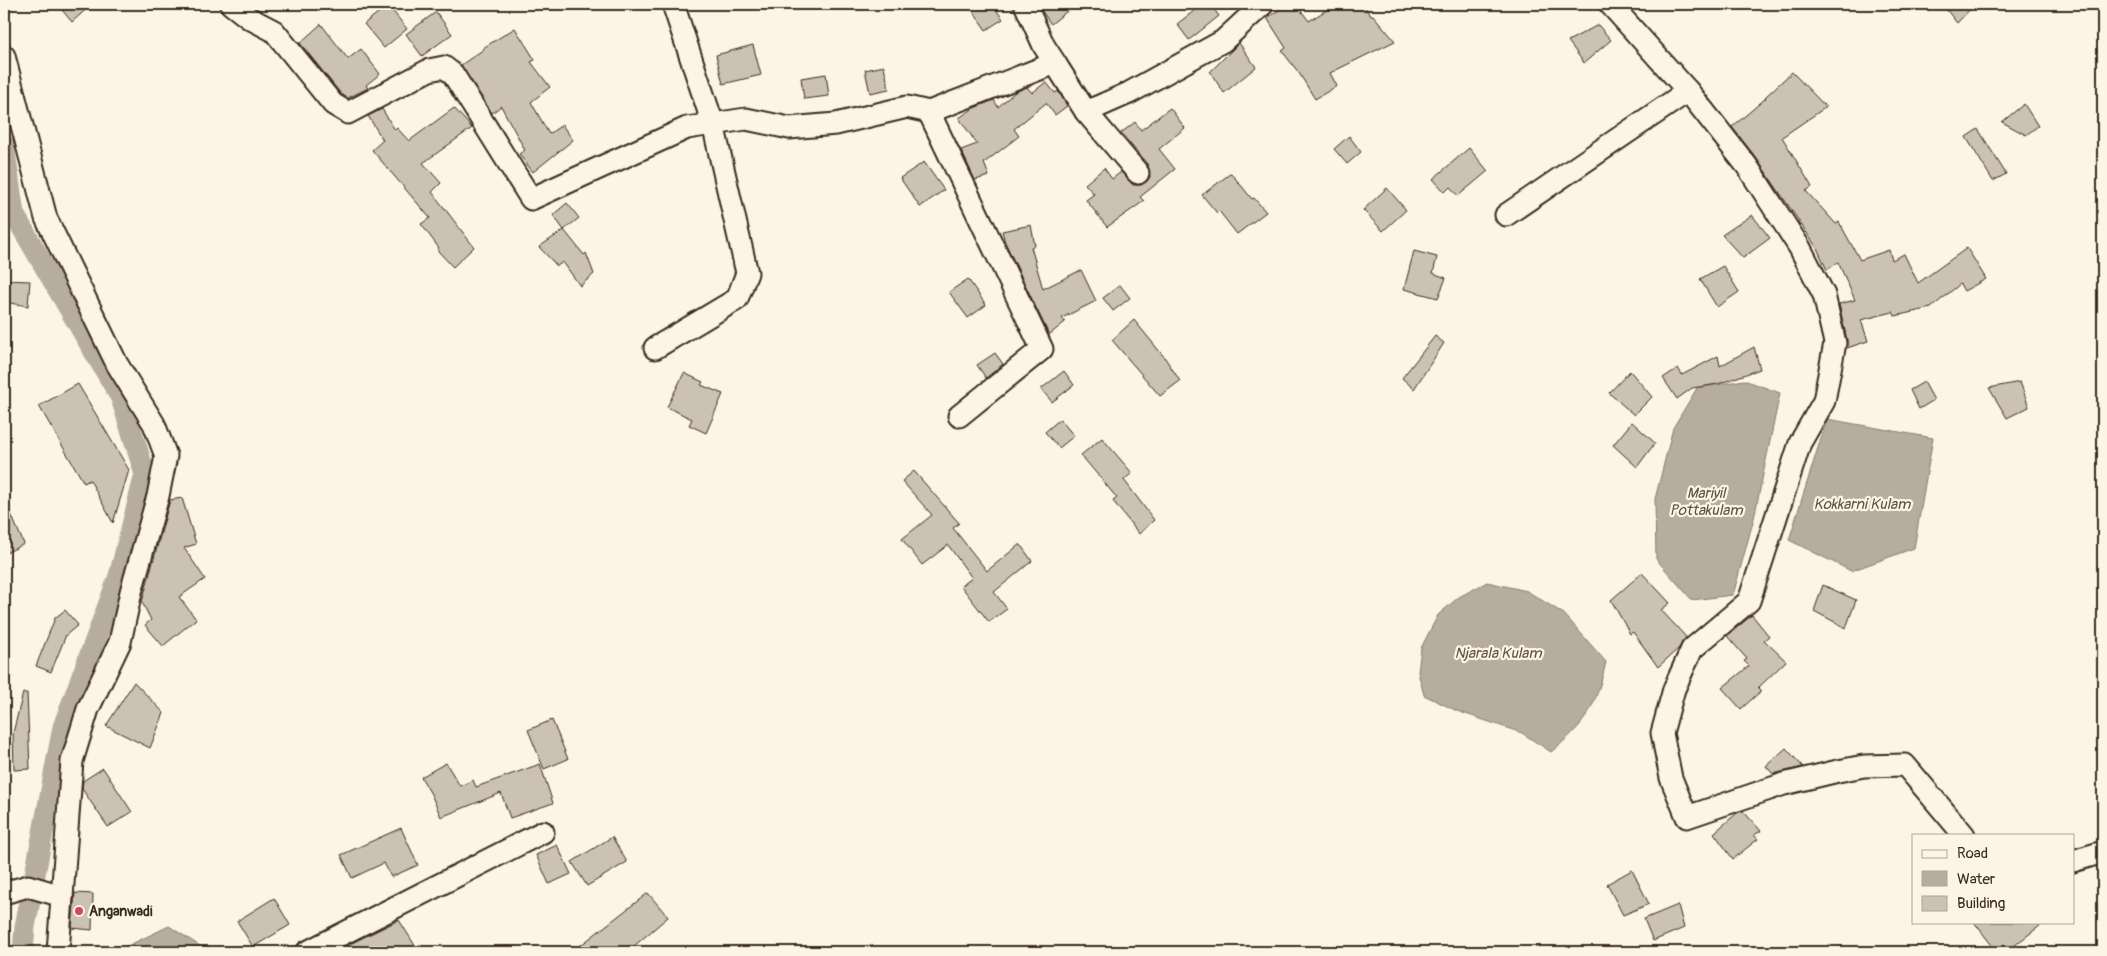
<svg xmlns="http://www.w3.org/2000/svg" width="2107" height="956" font-family="Pangolin,sans-serif">
  <style>
    .water { fill: #b7ad9e; stroke: #85796b }
    .lines { fill: none; stroke-linecap: round; stroke-linejoin: round }
    .canal { stroke: #b7ad9e; stroke-width: 21 }
    .building { fill: #ccc2b3; stroke: #3b2a1e }
    .street-casing { stroke: #3b2a1e; stroke-width: 25 }
    .street { stroke: #fcf5e5; stroke-width: 21 }
    .poi-dot { fill: #d1495b; stroke: #fcf5e5; stroke-width: 2 }
    .labels { text-anchor: middle; dominant-baseline: central; stroke-width: 4.5; stroke-linejoin: round; paint-order: stroke }
    .poi-label { font-size: 14px; font-weight: bold; fill: #3b2a1e; stroke: #fcf5e5; text-anchor: start }
    .water-label { font-size: 15px; font-style: italic; fill: #605144; stroke: #fcf5e5 }
  </style>
  <rect width="100%" height="100%" fill="#fcf5e5"/>
  <filter id="ink" filterUnits="userSpaceOnUse"><feTurbulence type="fractalNoise" baseFrequency=".02" numOctaves="2"/><feDisplacementMap in="SourceGraphic" scale="10" xChannelSelector="R" yChannelSelector="G"/><feConvolveMatrix kernelMatrix="1 2 1 2 8 2 1 2 1" color-interpolation-filters="sRGB"/></filter>
  <g filter="url(#ink)">
    <!-- water -->
    <g class="water">
      <path d="M1744,380L1780,393L1754,518L1733,595L1692,600L1656,559L1655,499L1673,428L1697,388Z"/>
      <path d="M1827,419L1933,438L1914,548L1851,571L1789,540Z"/>
      <path d="M1487,582L1527,591L1564,614L1606,662C1595,708 1588,722 1551,752L1522,733L1457,711L1424,695L1418,672L1421,648L1438,615L1459,597Z"/>
      <path d="M169,926L209,952H115Z"/>
    </g>
    <g class="lines">
      <!-- canal -->
      <path class="canal" d="M4,145L14,214L121,398L145,474L119,576L63,727L25,927L23,952"/>
    </g>
    <!-- building -->
    <g class="building">
      <path d="M57,4H92L72,22Z"/>
      <path d="M968,4H992L1003,19L986,30Z"/>
      <path d="M1049,4H1076L1051,24L1041,10Z"/>
      <path d="M1203,4H1210L1219,16L1189,40L1177,24Z"/>
      <path d="M1288,4H1296L1309,21L1336,4H1363L1371,16L1373,15L1395,41L1330,73L1337,86L1315,99L1299,73L1282,51L1286,48L1267,18Z"/>
      <path d="M1942,4H1975L1957,23Z"/>
      <path d="M388,5L407,29L384,48L364,24Z"/>
      <path d="M436,12L452,34L422,56L406,34Z"/>
      <path d="M321,24L348,59L361,49L380,74L366,85L368,88L348,98L341,94L300,43Z"/>
      <path d="M1598,25L1611,40L1584,63L1568,41Z"/>
      <path d="M515,28L535,60L531,62L550,87L531,102L549,134L562,125L573,140L533,172L519,154L525,150L501,106L492,113L461,65L484,49L483,48Z"/>
      <path d="M1239,43L1256,67L1224,93L1210,72Z"/>
      <path d="M753,45L761,75L723,84L716,55Z"/>
      <path d="M884,66L889,89L870,93L865,70Z"/>
      <path d="M1792,72L1826,107L1782,137L1812,187L1806,191L1836,224L1839,222L1860,260L1889,250L1892,260L1904,254L1918,283L1967,248L1986,279L1964,291L1960,284L1931,308L1895,316L1893,312L1861,320L1868,341L1847,348V340L1839,304L1855,300L1838,262L1827,270L1817,248L1757,159L1732,127L1766,98L1765,97Z"/>
      <path d="M826,74L829,96L804,99L801,78Z"/>
      <path d="M1046,82L1055,93L1058,91L1067,106L1055,115L1046,103L1014,129L1019,136L984,163L989,176L975,180L961,150L977,144L959,118L974,108L994,100L998,107L1015,92L1027,87L1032,93Z"/>
      <path d="M2024,104L2038,126L2026,135L2002,122Z"/>
      <path d="M454,108L472,128L423,163L441,183L432,192L474,247L453,267L437,250L439,248L421,224L430,218L372,150L383,140L368,116L382,109L395,130L397,128L409,141Z"/>
      <path d="M1170,108L1185,128L1159,149L1175,169L1140,197L1144,201L1107,227L1086,200L1094,194L1085,184L1104,168L1112,179L1121,172L1133,185H1141L1146,182L1150,177L1148,165L1121,133L1135,122L1141,130Z"/>
      <path d="M1978,129L2006,174L1993,181L1966,137Z"/>
      <path d="M1349,136L1361,152L1347,164L1334,149Z"/>
      <path d="M1469,148L1488,171L1458,196L1450,187L1445,192L1433,179Z"/>
      <path d="M924,162L944,190L920,207L900,178Z"/>
      <path d="M1231,173L1252,199L1254,198L1266,212L1237,234L1219,211L1217,213L1202,195Z"/>
      <path d="M1387,188L1406,210L1383,231L1363,210Z"/>
      <path d="M567,203L579,218L564,230L553,215Z"/>
      <path d="M1752,215L1770,238L1743,258L1722,235Z"/>
      <path d="M1031,225L1035,246L1031,247L1043,289L1081,270L1096,301L1062,318L1065,322L1049,335L1005,242L1002,231Z"/>
      <path d="M564,230L584,255L586,253L594,274L580,286L563,262L557,266L539,247Z"/>
      <path d="M1414,251L1437,257L1433,273L1446,278L1438,298L1404,289Z"/>
      <path d="M1723,266L1739,292L1717,307L1700,279Z"/>
      <path d="M968,279L986,305L968,318L949,292Z"/>
      <path d="M4,280L30,281L28,306L4,302Z"/>
      <path d="M1120,285L1130,298L1113,311L1103,298Z"/>
      <path d="M1134,320L1165,358L1180,381L1160,396L1112,340Z"/>
      <path d="M1435,336L1444,343L1414,389L1402,378Z"/>
      <path d="M1754,347L1760,369L1718,384L1692,388L1677,399L1663,378L1678,368L1682,375L1718,356L1720,366Z"/>
      <path d="M995,353L1003,364L986,378L977,365Z"/>
      <path d="M1064,371L1074,385L1052,402L1041,389Z"/>
      <path d="M1630,371L1652,397L1634,415L1609,393Z"/>
      <path d="M684,373L703,382L701,385L723,394L706,433L689,425L692,419L667,407Z"/>
      <path d="M1924,382L1934,400L1919,409L1910,390Z"/>
      <path d="M2020,382L2029,407L2007,418L1989,388Z"/>
      <path d="M78,384L129,470L113,523L90,480L84,483L39,406Z"/>
      <path d="M1060,419L1074,436L1059,448L1045,432Z"/>
      <path d="M1632,422L1655,443L1637,467L1613,445Z"/>
      <path d="M1102,438L1132,473L1124,480L1154,520L1139,534L1113,501L1117,498L1081,455Z"/>
      <path d="M914,471L959,523L953,528L987,571L1020,544L1032,561L994,592L1007,609L989,622L961,586L972,578L948,545L922,565L902,539L932,515L902,481Z"/>
      <path d="M4,498L24,544L4,554Z"/>
      <path d="M182,498L196,544L184,548L205,579L179,597L196,619L163,646L145,625L151,620L142,602L170,500Z"/>
      <path d="M1642,573L1670,603L1661,610L1686,637L1679,648L1658,667L1633,632L1630,634L1611,600Z"/>
      <path d="M1823,585L1856,600L1846,628L1814,611Z"/>
      <path d="M65,610L78,625L66,635L51,672L36,666L55,618Z"/>
      <path d="M1752,615L1769,636L1764,640L1786,661L1758,688L1761,691L1741,709L1722,688L1749,666L1744,661L1747,659L1727,636Z"/>
      <path d="M134,682L164,713L150,748L106,726Z"/>
      <path d="M23,693H27L30,769L14,770L13,733Z"/>
      <path d="M552,720L568,759L544,769L528,730Z"/>
      <path d="M1786,748L1803,767L1773,774L1766,766Z"/>
      <path d="M446,763L460,786L473,780L476,787L540,764L553,803L510,818L501,793L441,817L431,794L421,777Z"/>
      <path d="M103,768L132,812L108,827L82,789L83,781Z"/>
      <path d="M1743,811L1761,831L1754,835L1758,839L1733,859L1714,833L1737,813Z"/>
      <path d="M401,828L418,865L391,877L384,863L352,878L341,855Z"/>
      <path d="M612,837L627,862L587,886L572,862Z"/>
      <path d="M557,845L571,874L549,884L536,855Z"/>
      <path d="M1632,870L1649,904L1623,915L1607,884Z"/>
      <path d="M75,893L93,894L92,930L72,928Z"/>
      <path d="M648,893L668,917L627,952H572Z"/>
      <path d="M274,898L290,925L253,947L237,921Z"/>
      <path d="M1678,905L1684,928L1653,941L1644,919Z"/>
      <path d="M399,920L419,952H334L364,937Z"/>
      <path d="M1974,922H2045L2006,952H1997Z"/>
    </g>
    <g class="lines">
      <defs>
        <g id="street">
          <path d="M231,4L249,18L274,31L333,104L348,113L429,70L444,67L453,74L531,199L687,128L746,119L789,128L836,124L907,107L929,112"/>
          <path d="M1025,4L1044,46L1055,63"/>
          <path d="M1610,4L1688,91L1747,166L1800,248L1824,295L1835,343L1824,401L1800,443L1749,601L1692,649L1674,689L1662,733L1671,778L1687,817L1784,784L1838,771L1864,766L1905,765L1964,835"/>
          <path d="M4,56L46,218L117,364L154,424L166,456L158,496L131,592L120,642L88,709L72,761L58,952"/>
          <path d="M1086,112L1138,173"/>
          <path d="M1506,215L1688,91"/>
          <path d="M655,348L737,299L747,273L713,124L673,4"/>
          <path d="M959,416L1042,349L929,112L1055,63L1086,112L1129,93L1223,41L1263,4"/>
          <path d="M2073,861L2103,852"/>
          <path d="M4,893L28,886L62,896"/>
          <path d="M307,952L543,832"/>
        </g>
      </defs>
      <!-- street casing -->
      <use href="#street" class="street-casing"/>
      <!-- street -->
      <use href="#street" class="street"/>
    </g>
  </g>
  <!-- markers -->
  <circle class="poi-dot" cx="79" cy="911" r="5"/>
  <g class="labels">
    <!-- poi labels -->
    <g class="poi-label">
      <text x="89" y="911">Anganwadi</text>
    </g>
    <!-- water labels -->
    <g class="water-label">
      <text x="1706" y="493">Mariyil<tspan x="1706" dy="17">Pottakulam</tspan></text>
      <text x="1862" y="504">Kokkarni Kulam</text>
      <text x="1498" y="653">Njarala Kulam</text>
    </g>
  </g>
  <!-- margin -->
  <rect width="2107" height="956" fill="none" stroke="#fcf5e5" stroke-width="20"/>
  <rect x="10" y="10" width="2087" height="936" fill="none" stroke="#3b2a1e" stroke-width="2" filter="url(#ink)"/>
  <!-- legend -->
  <rect x="1912" y="834" width="162" height="90" fill="#fcf5e5" stroke="#afa495"/>
  <rect x="1922" y="850" width="25" height="8" fill="#fcf5e5" stroke="#afa495"/>
  <text x="1957" y="858" font-size="15" fill="#3b2a1e">Road</text>
  <rect x="1922" y="871" width="25" height="15" fill="#b7ad9e" stroke="#afa495"/>
  <text x="1957" y="884" font-size="15" fill="#3b2a1e">Water</text>
  <rect x="1922" y="896" width="25" height="15" fill="#ccc2b3" stroke="#afa495"/>
  <text x="1957" y="908" font-size="15" fill="#3b2a1e">Building</text>
</svg>
